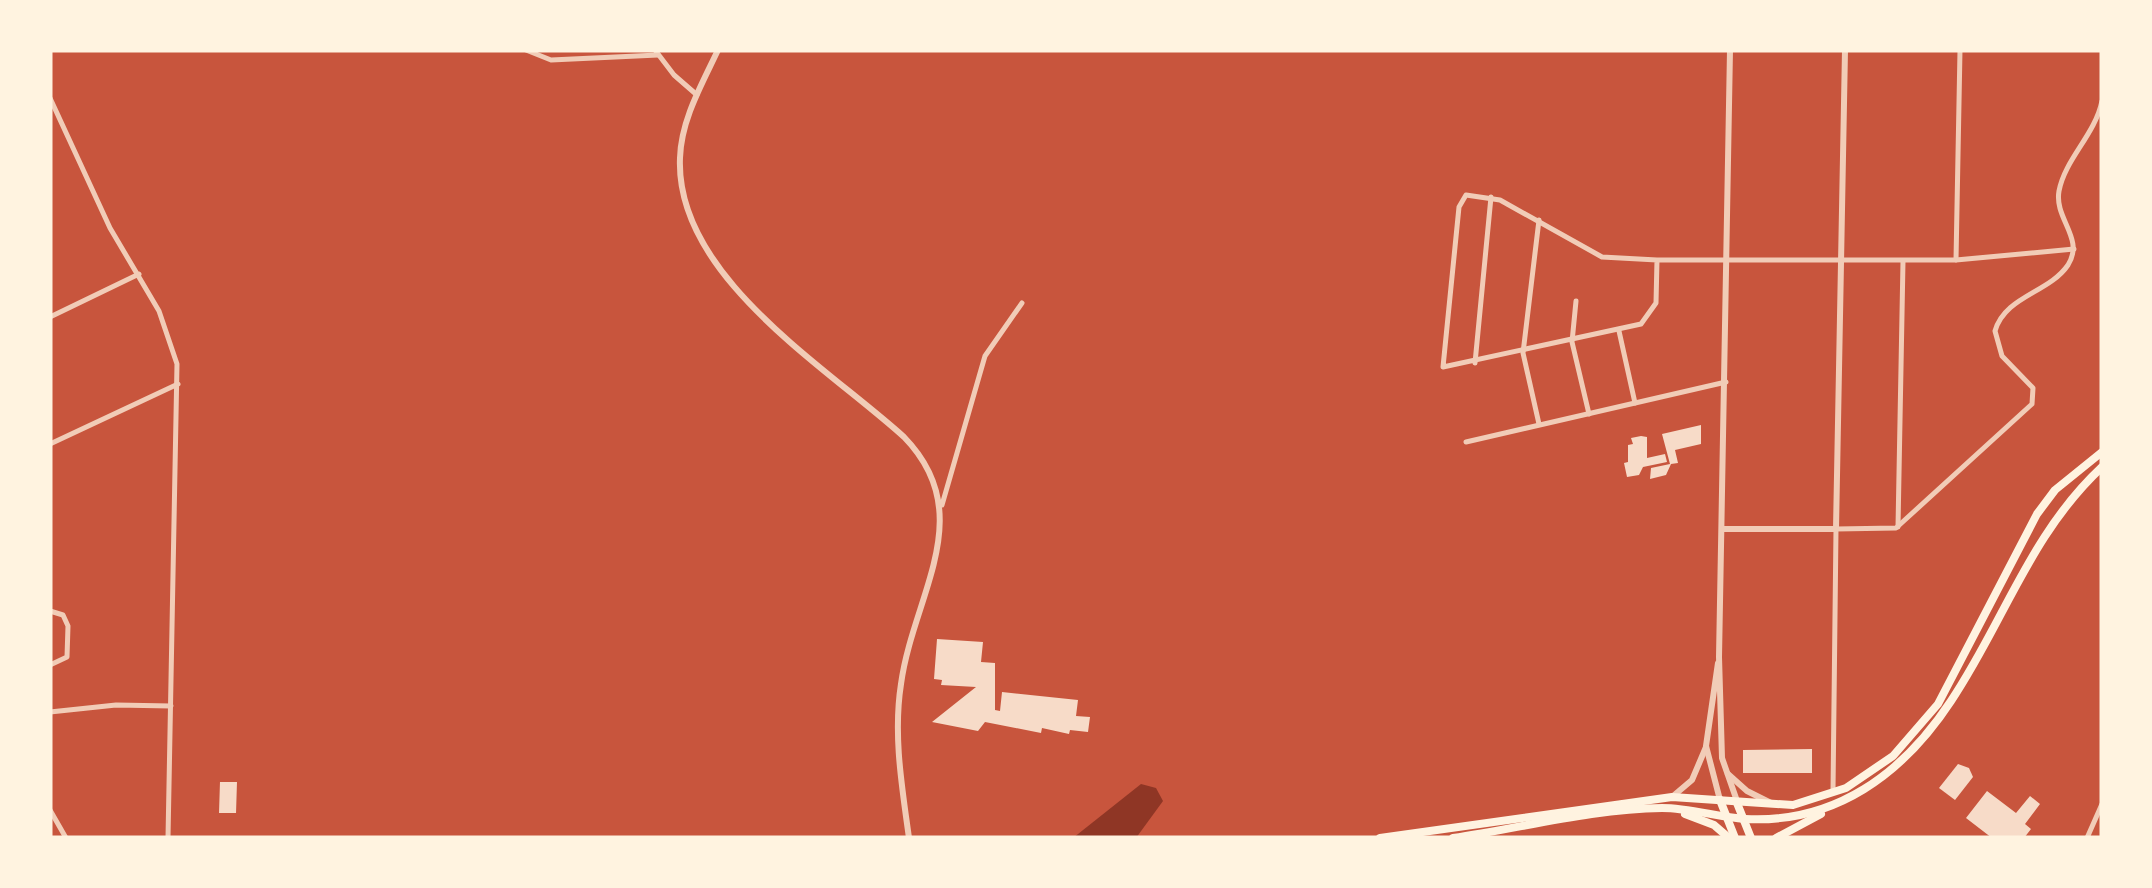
<svg xmlns="http://www.w3.org/2000/svg" width="2152" height="888" font-family="Roboto,sans-serif">
  <style>
    .water { fill: #8f3625 }
    .building { fill: #f7dbc8 }
    .lines { fill: none; stroke-linecap: round; stroke-linejoin: round }
    .minor { stroke: #f1ccb7; stroke-width: 5 }
    .tertiary { stroke: #f1ccb7; stroke-width: 6 }
    .secondary { stroke: #fff3e0; stroke-width: 8 }
  </style>
  <rect width="100%" height="100%" fill="#c8553d"/>
  <!-- water -->
  <path class="water" d="M1141,784L1156,788L1163,801L1136,838H1073Z"/>
  <!-- building -->
  <g class="building">
    <path d="M1701,425V444L1675,450L1678,463L1671,464L1666,475L1650,479L1651,468L1670,464L1662,434Z"/>
    <path d="M1641,436L1647,437V458L1665,454L1667,462L1643,467L1639,475L1627,477L1624,463L1628,462V445L1633,444L1631,438Z"/>
    <path d="M937,639L983,642L981,662L995,663V710L1000,711L1002,692L1078,700L1076,716L1090,717L1088,732L1070,730L1069,734L1042,728L1041,733L985,722L978,731L932,722L976,687L941,685L942,680L934,679Z"/>
    <path d="M1812,749V773H1743V750Z"/>
    <path d="M1958,764L1969,768L1973,777L1955,800L1939,788Z"/>
    <path d="M220,782H237L236,813H219Z"/>
    <path d="M1987,791L2016,813L2030,796L2040,804L2025,824L2031,829L2024,838H1992L1966,818Z"/>
  </g>
  <g class="lines">
    <!-- minor -->
    <g class="minor">
      <path d="M526,50L551,60L658,55"/>
      <path d="M655,50L674,75L697,95"/>
      <path d="M50,98L110,228L159,311L177,364L168,838"/>
      <path d="M1657,260L1602,257L1500,200L1466,195L1459,207L1443,367L1641,324L1656,303L1657,260H1956L2074,249"/>
      <path d="M1956,260L1960,50"/>
      <path d="M1576,301L1572,342L1589,414"/>
      <path d="M50,317L139,274"/>
      <path d="M1619,331L1635,403"/>
      <path d="M1475,363L1491,197"/>
      <path d="M1539,424L1523,353L1539,220"/>
      <path d="M1466,442L1726,382"/>
      <path d="M50,444L178,384"/>
      <path d="M942,505L985,356L1022,303"/>
      <path d="M1898,527L1903,261"/>
      <path d="M50,611L63,615L68,626L67,657L50,665"/>
      <path d="M50,712L116,705L171,706"/>
      <path d="M1833,791L1836,529L1896,528L2032,404L2033,388L2002,356L1995,331C2005,296 2049,293 2068,265C2085,238 2054,219 2059,191C2065,159 2095,135 2102,101"/>
      <path d="M50,810L66,838"/>
      <path d="M2087,838L2102,804"/>
    </g>
    <!-- tertiary -->
    <g class="tertiary">
      <path d="M718,50C702,84 681,120 680,158C675,276 827,367 904,437C980,515 913,595 901,684C893,735 902,787 909,838"/>
      <path d="M1730,50L1719,657L1722,758L1737,801"/>
      <path d="M1724,529H1836L1845,50"/>
      <path d="M1718,663L1706,746L1720,800"/>
      <path d="M1728,774L1747,791L1771,803"/>
      <path d="M1672,797L1692,780L1706,747"/>
    </g>
    <!-- secondary -->
    <g class="secondary">
      <path d="M1720,800L1735,838"/>
      <path d="M1737,803L1751,838"/>
      <path d="M1685,814L1714,825L1729,838"/>
      <path d="M1380,838L1672,797L1793,805L1846,788L1893,756L1938,704L2037,514L2055,490L2102,452"/>
      <path d="M1453,838C1522,828 1592,809 1662,808C1690,808 1717,817 1745,819C1835,824 1903,774 1951,701C2004,622 2030,534 2102,467"/>
      <path d="M1776,838L1821,814"/>
    </g>
  </g>
  <!-- border -->
  <rect width="2152" height="888" fill="none" stroke="#fff3e0" stroke-width="105"/>
</svg>
